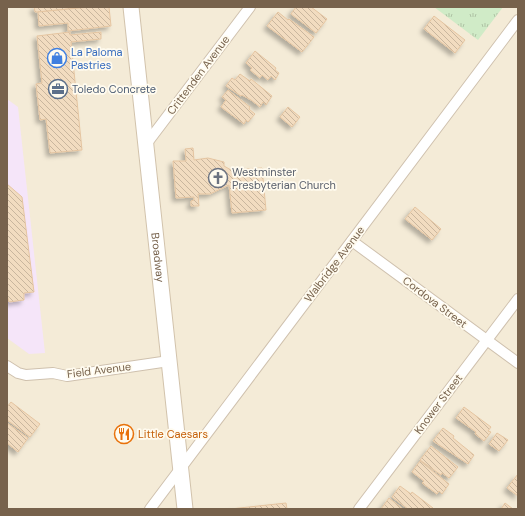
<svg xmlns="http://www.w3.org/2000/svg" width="525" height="516" font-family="'DM Sans',sans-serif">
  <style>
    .residential { fill: #f4ebd7 }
    .education { fill: #f5e5f9 }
    .grass { fill: url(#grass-tufts) }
    .building { fill: url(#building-back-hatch); stroke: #e5c5a1; filter: url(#shadow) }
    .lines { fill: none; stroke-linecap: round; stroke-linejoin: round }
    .street-casing { stroke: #cfc1ae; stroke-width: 12 }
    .secondary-casing { stroke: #d2c3ac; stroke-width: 17 }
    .street { stroke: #fff; stroke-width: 10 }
    .secondary { stroke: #fff; stroke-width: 15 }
    .labels { text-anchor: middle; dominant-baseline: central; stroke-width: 3.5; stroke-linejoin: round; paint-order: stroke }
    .shop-label { font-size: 11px; fill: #366cbe; stroke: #fffbef; text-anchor: start }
    .street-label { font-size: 11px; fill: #77624c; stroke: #fffbef }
    .service-label { font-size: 11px; fill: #4e5e75; stroke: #fffbef; text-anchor: start }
    .worship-label { font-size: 11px; fill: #5b616d; stroke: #fffbef; text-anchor: start }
    .food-label { font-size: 11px; fill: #c56008; stroke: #fffbef; text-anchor: start }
  </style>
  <defs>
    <pattern id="grass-tufts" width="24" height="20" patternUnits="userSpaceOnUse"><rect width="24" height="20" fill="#d0ebc7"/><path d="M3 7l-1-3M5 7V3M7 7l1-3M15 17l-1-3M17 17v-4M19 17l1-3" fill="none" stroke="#aec2a4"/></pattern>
    <pattern id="building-back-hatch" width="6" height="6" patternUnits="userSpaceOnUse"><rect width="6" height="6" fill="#f2dcc0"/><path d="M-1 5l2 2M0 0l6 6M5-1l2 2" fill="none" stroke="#c9b69e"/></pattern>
    <filter id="shadow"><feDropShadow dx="-3.5" dy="3.5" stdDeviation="2" flood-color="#0004"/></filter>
  </defs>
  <rect width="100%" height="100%" fill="#fdf8e9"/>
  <!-- residential -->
  <rect class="residential" x="7" y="7" width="511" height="502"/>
  <!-- education -->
  <path class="education" d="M7,99L18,107L45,353L29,354L7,338Z"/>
  <!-- grass -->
  <path class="grass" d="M434,7H503L478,40Z"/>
  <!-- building -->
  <g class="building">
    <path d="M34,7H89L38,12H35Z"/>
    <path d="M89,7H109L111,26L68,31V23L39,26L38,12Z"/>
    <path d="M296,7H311L327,19L316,33L291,14Z"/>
    <path d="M278,12L288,20L289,19L314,37L302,52L267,26Z"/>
    <path d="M434,16L465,40L455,53L424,29Z"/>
    <path d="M70,32V35L101,32V39L71,42L82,150L50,153L46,119L40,120L36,84L42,83L37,36Z"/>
    <path d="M255,51L276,68L275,70L279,73L275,80L271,76L268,80L262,75L260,78L250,70L252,68L246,63Z"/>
    <path d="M240,74L250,81L251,79L272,96L266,105L263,102L260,107L251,100L242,95L241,96L226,86L232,78L235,80Z"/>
    <path d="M228,90L250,107L249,109L255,114L248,122L246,120L244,124L221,107L226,100L222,97Z"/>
    <path d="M288,107L300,117L292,127L280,117Z"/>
    <path d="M193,148L194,160L208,158L224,162V166L231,170L262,168L266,210L232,213L229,185L210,194H198L199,206H191V201L194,200V197L176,198L173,161H186L185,149Z"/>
    <path d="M7,184L22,197L34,292L24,293V300L9,302L7,295Z"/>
    <path d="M415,207L441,229L432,240L405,219Z"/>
    <path d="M11,402L40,424L30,437L7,420V407Z"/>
    <path d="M464,407L491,427L488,431L491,432L484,441L475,434L476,432L456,418Z"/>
    <path d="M7,423L28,438L18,452L7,443Z"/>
    <path d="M443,428L454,436L453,438L474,455L468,464L433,441Z"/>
    <path d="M497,433L508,440L499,451L489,444Z"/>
    <path d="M431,446L458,467L449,478L442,473L441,475L420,460Z"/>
    <path d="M420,461L449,484L442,494L439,491L437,494L422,483L424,481L412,472Z"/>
    <path d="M518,474V496L507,488Z"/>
    <path d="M400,486L411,494L412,492L433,508L432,509H408L392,497Z"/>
    <path d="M389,498L403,509H381Z"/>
    <path d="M286,503L287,509H230Z"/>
    <path d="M505,503L513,509H501Z"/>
  </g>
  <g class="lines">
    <defs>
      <g id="street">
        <path d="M147,143L250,7"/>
        <path d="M352,241L518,363"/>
        <path d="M7,366L18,373L26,375L53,373L67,376L169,361"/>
        <path d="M150,509L518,20"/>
        <path d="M359,509L518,299"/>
      </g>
      <g id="secondary">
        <path id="s1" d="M131,7L185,509"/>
      </g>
    </defs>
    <!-- street casing -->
    <use href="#street" class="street-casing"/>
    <!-- secondary casing -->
    <use href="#secondary" class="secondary-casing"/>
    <!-- street -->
    <use href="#street" class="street"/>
    <!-- secondary -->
    <use href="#secondary" class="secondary"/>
  </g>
  <!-- icons -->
  <defs>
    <symbol id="shop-ring" viewBox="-11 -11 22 22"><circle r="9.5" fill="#fffbef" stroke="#3f7fe0" stroke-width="1.5"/><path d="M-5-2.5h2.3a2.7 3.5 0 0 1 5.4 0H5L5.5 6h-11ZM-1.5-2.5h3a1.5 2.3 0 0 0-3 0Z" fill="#3f7fe0"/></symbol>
    <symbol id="office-ring" viewBox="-11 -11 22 22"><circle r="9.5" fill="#fffbef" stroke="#5c6f8a" stroke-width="1.5"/><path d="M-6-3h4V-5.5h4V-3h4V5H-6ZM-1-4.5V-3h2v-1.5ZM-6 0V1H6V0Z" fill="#5c6f8a"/></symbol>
    <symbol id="church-ring" viewBox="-11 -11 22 22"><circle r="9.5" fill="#fffbef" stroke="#6b7280" stroke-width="1.5"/><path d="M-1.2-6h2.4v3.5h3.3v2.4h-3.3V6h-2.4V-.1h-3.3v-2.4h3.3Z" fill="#6b7280"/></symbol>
    <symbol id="restaurant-ring" viewBox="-11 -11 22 22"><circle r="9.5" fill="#fffbef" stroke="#e8710a" stroke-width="1.5"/><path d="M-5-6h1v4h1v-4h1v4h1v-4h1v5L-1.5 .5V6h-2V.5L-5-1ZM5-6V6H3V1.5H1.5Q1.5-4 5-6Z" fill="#e8710a"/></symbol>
  </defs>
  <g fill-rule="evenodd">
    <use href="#shop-ring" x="46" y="47" width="22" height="22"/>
    <use href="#office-ring" x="47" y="78" width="22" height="22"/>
    <use href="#church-ring" x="207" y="167" width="22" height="22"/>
    <use href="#restaurant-ring" x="113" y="423" width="22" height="22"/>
  </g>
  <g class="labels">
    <!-- shop labels -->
    <g class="shop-label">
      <text x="71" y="52">La Paloma<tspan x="71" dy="13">Pastries</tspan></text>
    </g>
    <!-- street labels -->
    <g class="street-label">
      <text transform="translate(198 75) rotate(-53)">Crittenden Avenue</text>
      <text stroke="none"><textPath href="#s1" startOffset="252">Broadway</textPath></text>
      <text transform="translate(334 264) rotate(-53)">Walbridge Avenue</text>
      <text transform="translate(435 302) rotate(37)">Cordova Street</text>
      <text transform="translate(99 370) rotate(-7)">Field Avenue</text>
      <text transform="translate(438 404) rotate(-53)">Knower Street</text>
    </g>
    <!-- service labels -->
    <g class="service-label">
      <text x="72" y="89">Toledo Concrete</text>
    </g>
    <!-- worship labels -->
    <g class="worship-label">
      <text x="232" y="172">Westminster<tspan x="232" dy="13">Presbyterian Church</tspan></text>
    </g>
    <!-- food labels -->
    <g class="food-label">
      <text x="138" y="434">Little Caesars</text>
    </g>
  </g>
  <!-- border -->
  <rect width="525" height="516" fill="none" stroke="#77624c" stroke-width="16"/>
</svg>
